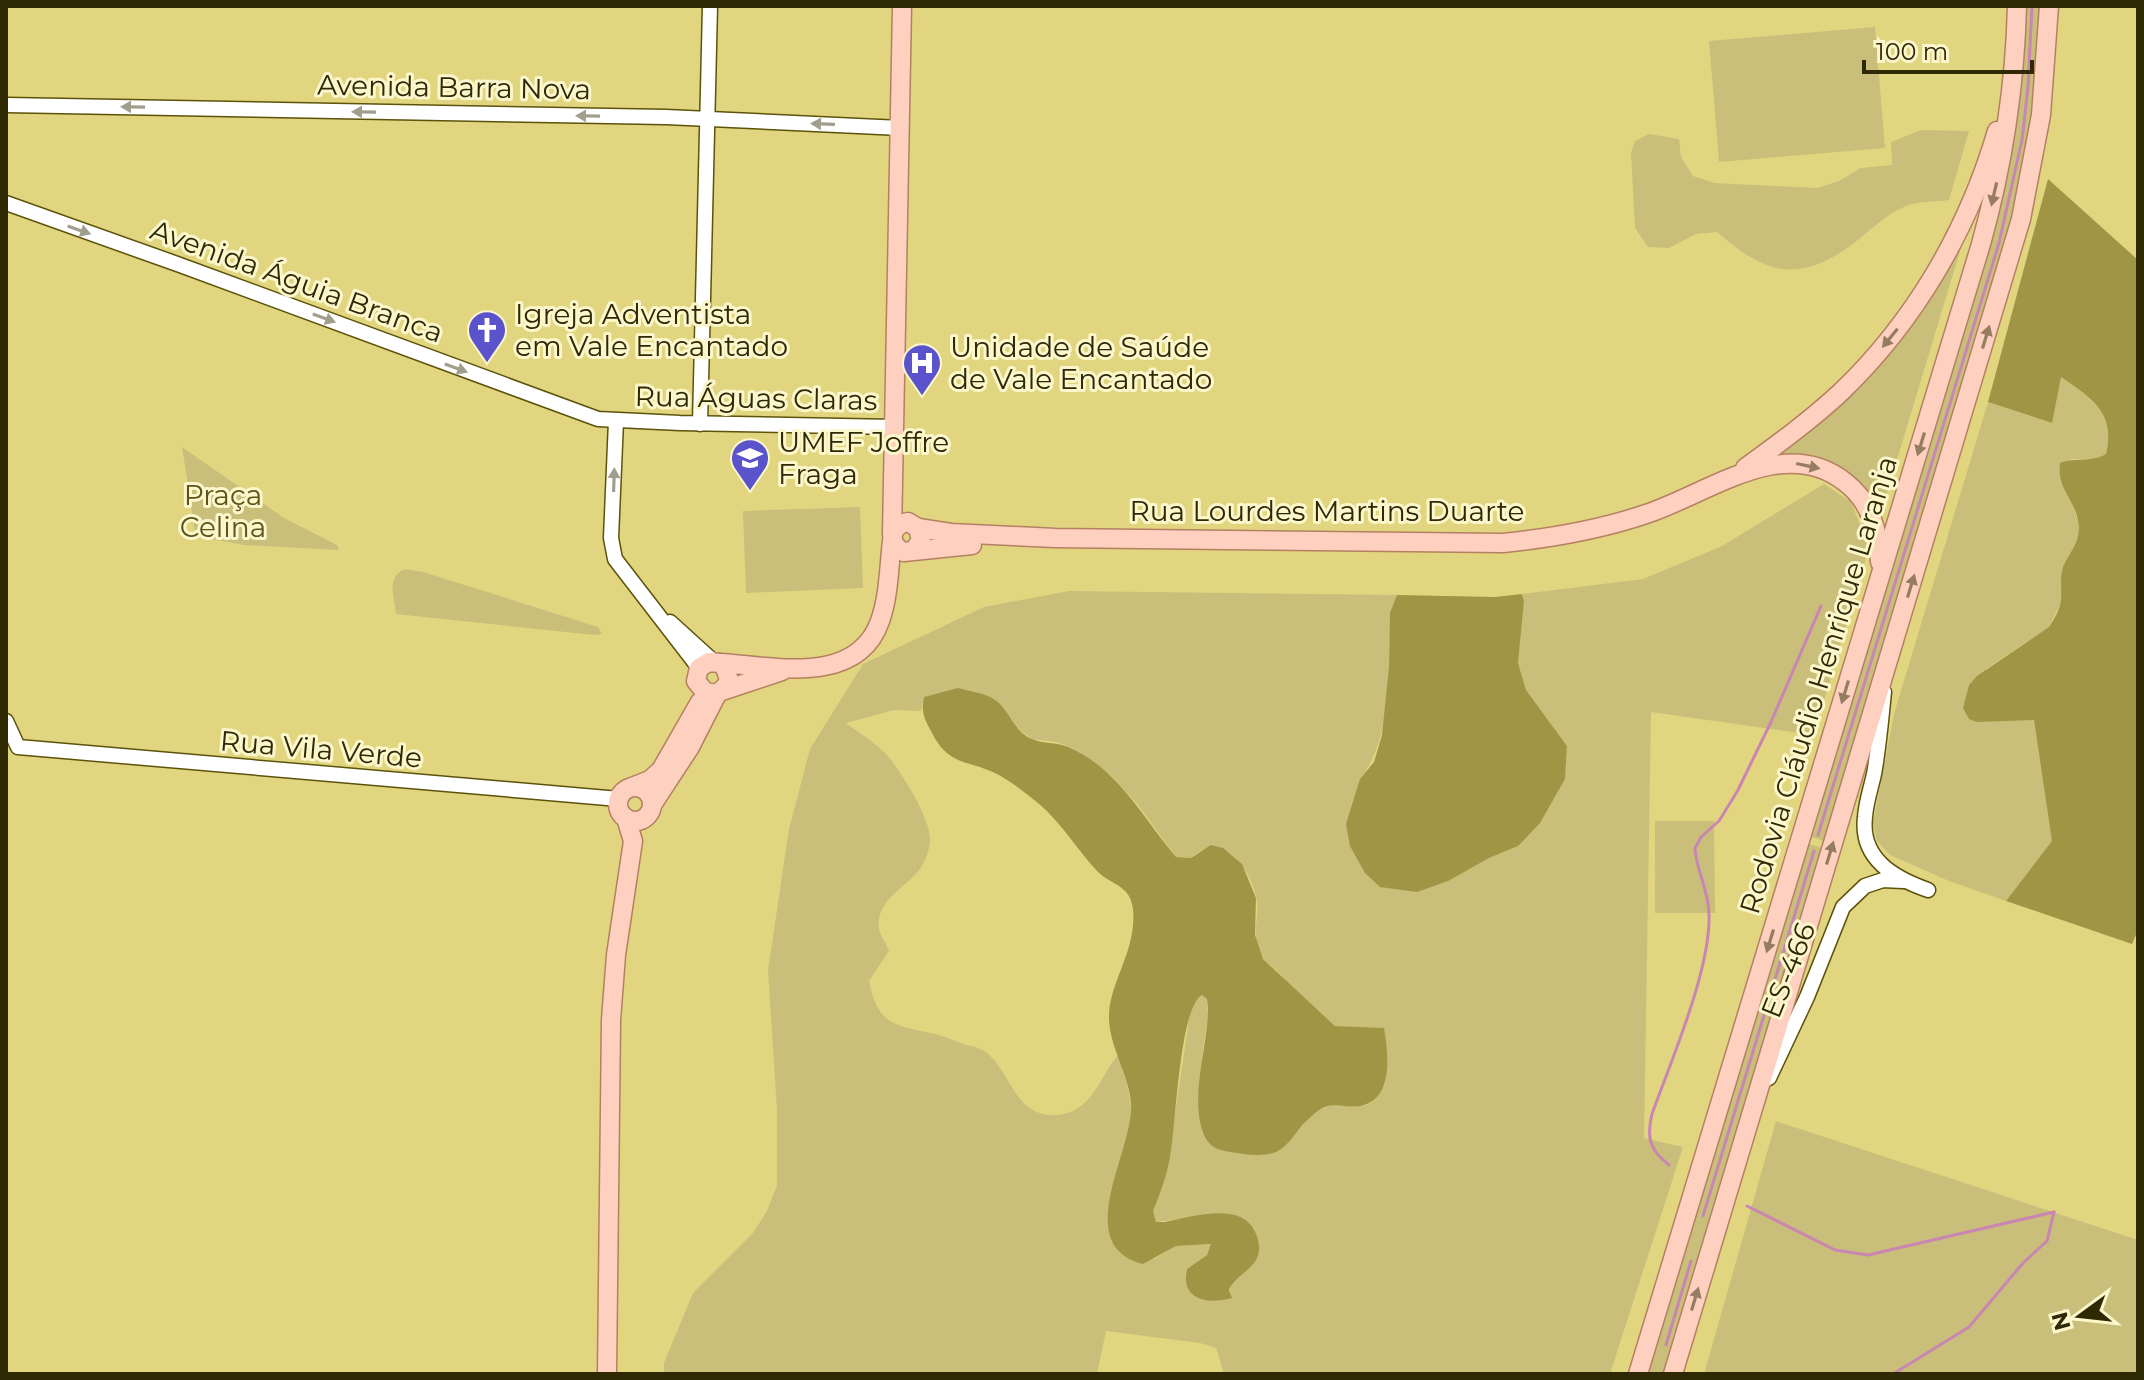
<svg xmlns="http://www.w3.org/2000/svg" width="2144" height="1380" font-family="Montserrat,sans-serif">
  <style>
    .green { fill: #c9bf7a; fill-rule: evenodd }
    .forest { fill: #a09445 }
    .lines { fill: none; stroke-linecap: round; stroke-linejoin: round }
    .stream { stroke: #ca86b2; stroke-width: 3 }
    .minor-casing { stroke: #5c520a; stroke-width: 17 }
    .major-casing { stroke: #b48061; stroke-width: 21 }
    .minor { stroke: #fff; stroke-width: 14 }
    .major { stroke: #fdd0bf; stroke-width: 18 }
    .oneway { fill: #a19e8e }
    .oneway2 { fill: #967c61 }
    .labels { text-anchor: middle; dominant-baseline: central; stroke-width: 6; stroke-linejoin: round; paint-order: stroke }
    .street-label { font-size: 28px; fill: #2e2803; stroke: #fbf6cc }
    .poi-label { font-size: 28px; fill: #2e2803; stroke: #fbf6cc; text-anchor: start }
    .park-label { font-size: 28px; fill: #5c5317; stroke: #fbf6cc }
  </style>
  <rect width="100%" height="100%" fill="#e2d580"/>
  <!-- green -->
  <g class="green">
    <path d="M2024,6H2042L2041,44L2023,183L1827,842L1809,836L1989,245Z"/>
    <path d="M1875,27L1885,148L1719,162L1709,41Z"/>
    <path d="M1921,130L1969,131L1949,200C1936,202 1918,201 1906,206C1884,215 1869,232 1850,246C1796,285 1763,272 1717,232L1696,234L1669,248L1648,247L1635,228L1631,153L1635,141L1649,134L1679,139L1681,157L1693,176L1715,183L1817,188L1839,181L1861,168L1892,165L1891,142Z"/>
    <path d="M1967,228L1879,519L1859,488L1769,458L1811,427Z"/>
    <path d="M2060,376C2090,398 2116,412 2106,454L2095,460L2071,459L2070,497L2078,521L2079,534L2076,546L2064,566L2060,605L2049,627L1986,669L1977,722L2034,719L2053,841L2006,901L1949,881L1890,855L1877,841L1873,823L1894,714L1988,402L2051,423Z"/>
    <path d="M182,447L284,518L337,545L339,550L244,545L200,537L195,531Z"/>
    <path d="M1824,484L1851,502L1869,548L1814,735L1651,712L1644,1138L1683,1147L1610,1374H1224L1216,1348L1200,1343L1106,1331L1097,1374H664V1363L693,1293L753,1233L767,1211L777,1185V1111L768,970L789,829L810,749L863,664L984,607L1069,591L1397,595C1388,618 1390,640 1389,664C1387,704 1385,747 1360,779L1489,858L1518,846L1554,797L1565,779L1567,746L1526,690L1518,663L1524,601L1522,594L1643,579L1722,546ZM924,697L994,698L1022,732L1032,739L1056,742L1071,748L1113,777L1138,805L1176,857L1191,858C1222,831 1249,866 1256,896C1261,916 1249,936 1262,957C1265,962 1272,966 1276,970C1294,990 1316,1007 1335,1026L1384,1029C1388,1050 1392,1100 1362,1106C1349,1109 1338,1102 1324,1107C1306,1114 1292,1137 1279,1151L1239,1154L1200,1118L1202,1056L1208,1016L1207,999L1202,995L1194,1002L1190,1013L1167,1168L1153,1211L1156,1222L1205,1216L1249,1268C1238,1277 1227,1283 1231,1298C1209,1305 1181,1298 1187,1269L1207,1255L1212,1244L1176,1246L1154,1259L1113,1243C1099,1186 1126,1171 1131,1122C1133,1099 1125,1076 1118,1055C1099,1077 1092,1114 1055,1115C1014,1116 1012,1073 986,1052C979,1047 970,1046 963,1044C957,1042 951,1039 945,1037C905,1024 879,1034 869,981L889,951C887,944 880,935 879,929C875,897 911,887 923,864C926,858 930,848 930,840C931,819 900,769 885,753C873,741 859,733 846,723L894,710L921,711Z"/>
    <path d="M860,507L863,588L746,593L743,511Z"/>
    <path d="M405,569L423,572L598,627L602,634L594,635L396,614C394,597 386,576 405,569Z"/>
    <path d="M1655,821H1714L1715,913H1655Z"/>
    <path d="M1807,843L1825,849L1666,1374H1646Z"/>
    <path d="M1776,1121L2138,1240V1374H1704Z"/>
  </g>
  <!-- forest -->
  <g class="forest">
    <path d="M2048,179L2138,260V930L2132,944L2006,901L2052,841L2034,720L1977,722L1969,719L1963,708L1969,685L1977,676L2049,627C2053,621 2058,613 2060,605C2063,593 2059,579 2063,567C2070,551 2082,541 2078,521C2074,497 2057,490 2060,463C2076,457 2091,463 2106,454C2116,412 2091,398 2061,377L2052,423L1988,402Z"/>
    <path d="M1522,594L1524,601L1518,663L1526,690L1567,746L1565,779L1540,823L1518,846L1489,858L1448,881L1417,892L1380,887L1365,873L1350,846L1346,824L1360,779L1374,762L1382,735L1389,667L1390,613L1397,595L1495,597Z"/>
    <path d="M958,688C968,691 985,693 994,699C1009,709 1014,732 1032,739C1043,744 1056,742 1068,747C1119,769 1142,817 1176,857L1191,858L1211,845L1223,848L1242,864L1256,898L1255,935L1263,959L1335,1026L1384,1028C1388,1051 1394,1096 1364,1105C1350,1110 1336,1101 1322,1108C1315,1112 1309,1119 1303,1124C1296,1132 1288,1146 1278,1151C1265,1158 1244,1154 1230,1152C1218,1150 1211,1148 1205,1137C1188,1101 1208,1047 1208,1009L1207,999L1202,995C1179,1008 1176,1128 1170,1157C1167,1175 1160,1194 1153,1211L1156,1222H1165C1192,1217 1243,1200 1256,1234C1259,1242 1261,1249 1257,1258C1251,1271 1235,1276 1229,1290L1232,1298C1208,1305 1180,1300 1187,1269L1207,1255L1211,1244L1176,1246L1143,1264C1069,1245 1135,1149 1131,1103C1129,1074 1108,1045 1109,1015C1110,981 1137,950 1133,909C1130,885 1113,886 1098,872C1077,850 1062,823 1038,803C1026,793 1013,783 999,775C969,759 949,768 931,731C924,718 921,712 924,697Z"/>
  </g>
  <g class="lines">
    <!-- stream -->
    <g class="stream">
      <path d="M1818,835L1999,243L2022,140L2028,87L2032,6"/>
      <path d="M1669,1165C1650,1150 1646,1138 1652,1114C1671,1061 1711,969 1709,914C1709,891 1696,870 1695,848L1701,837L1719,821L1738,790L1771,722L1821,606"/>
      <path d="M1747,1206L1835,1250L1868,1255L2054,1212"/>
      <path d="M1703,1216L1814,851"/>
      <path d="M1666,1345L1691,1261"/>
      <path d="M1893,1374L1969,1327L2023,1263L2047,1241L2054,1212"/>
    </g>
    <defs>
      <g id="minor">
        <path d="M6,105L666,117L901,128"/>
        <path d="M6,203L180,265L598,419L680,423L895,427"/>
        <path d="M616,421L611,538L615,559L699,668"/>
        <path d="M700,424L710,6"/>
        <path d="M670,622L714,662"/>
        <path d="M1884,692C1881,720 1879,747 1874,774C1871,788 1866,802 1865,817C1860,859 1894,878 1928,890"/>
        <path d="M6,721L18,747L619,799"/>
        <path d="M1769,1078L1807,997L1843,907L1865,886L1883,880L1903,881"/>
      </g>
      <g id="major">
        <path d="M1745,468C1778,444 1811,420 1841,392C1915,321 1968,230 1997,131"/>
        <path d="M918,528L951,533L1055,538L1503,543C1552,538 1599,530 1646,514C1706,495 1783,433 1845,482C1871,502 1878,530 1880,562"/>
        <path d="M892,535L902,6"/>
        <path d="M915,549L921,540L918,528L908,522C890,525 887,544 904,552L972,545"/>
        <path d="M720,663C772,666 857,687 880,621C889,596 889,566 892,541"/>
        <path d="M722,691L782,671"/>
        <path d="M632,787L650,780L661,770L700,702"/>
        <circle cx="635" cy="804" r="17"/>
        <path d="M652,805L690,747L717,694L726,686L729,680L725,668L720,663L709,662L699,668L696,681L705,692L717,694"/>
        <path d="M607,1374L611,1020L616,955L633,841L626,818"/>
        <path d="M1638,1374L1981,244C2003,165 2015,87 2017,6"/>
        <path d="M1673,1374L2021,219L2041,115L2049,6"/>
      </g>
    </defs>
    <!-- minor casing -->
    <use href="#minor" class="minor-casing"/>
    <!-- major casing -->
    <use href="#major" class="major-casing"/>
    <!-- minor -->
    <use href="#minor" class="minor"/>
    <!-- major -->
    <use href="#major" class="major"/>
  </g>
  <!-- one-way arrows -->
  <defs><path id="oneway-solid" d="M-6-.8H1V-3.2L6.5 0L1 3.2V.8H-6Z" transform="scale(2)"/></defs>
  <g class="oneway">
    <use href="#oneway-solid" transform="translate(133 107) rotate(-179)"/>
    <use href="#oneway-solid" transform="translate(364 112) rotate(-179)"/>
    <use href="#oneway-solid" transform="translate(588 116) rotate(-179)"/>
    <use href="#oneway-solid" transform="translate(823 124) rotate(-178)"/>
    <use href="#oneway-solid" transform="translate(79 230) rotate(19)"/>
    <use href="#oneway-solid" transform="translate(324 318) rotate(20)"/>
    <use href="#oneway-solid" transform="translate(456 368) rotate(20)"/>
    <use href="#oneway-solid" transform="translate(614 480) rotate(-88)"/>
  </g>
  <g class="oneway2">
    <use href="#oneway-solid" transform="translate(1994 194) rotate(103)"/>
    <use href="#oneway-solid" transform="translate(1986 337) rotate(-73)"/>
    <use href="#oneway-solid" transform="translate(1890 338) rotate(129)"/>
    <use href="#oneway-solid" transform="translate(1921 444) rotate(107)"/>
    <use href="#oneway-solid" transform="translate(1808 466) rotate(12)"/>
    <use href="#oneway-solid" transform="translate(1911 586) rotate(-73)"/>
    <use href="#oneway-solid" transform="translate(1845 692) rotate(107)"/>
    <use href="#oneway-solid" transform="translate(1830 853) rotate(-73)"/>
    <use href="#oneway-solid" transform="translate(1770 941) rotate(107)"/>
    <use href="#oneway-solid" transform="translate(1695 1299) rotate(-73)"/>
  </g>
  <!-- icons -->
  <defs>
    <symbol id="church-pin" viewBox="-11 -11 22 30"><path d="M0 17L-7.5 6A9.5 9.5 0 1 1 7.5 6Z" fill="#5b53cb" stroke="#fbf6cc"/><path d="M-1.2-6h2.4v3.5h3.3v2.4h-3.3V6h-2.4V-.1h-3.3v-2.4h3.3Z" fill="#fff"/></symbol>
    <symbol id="hospital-pin" viewBox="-11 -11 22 30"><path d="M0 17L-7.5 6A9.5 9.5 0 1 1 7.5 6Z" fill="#5b53cb" stroke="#fbf6cc"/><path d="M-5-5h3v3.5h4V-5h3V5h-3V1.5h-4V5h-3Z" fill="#fff"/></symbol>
    <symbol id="school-pin" viewBox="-11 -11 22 30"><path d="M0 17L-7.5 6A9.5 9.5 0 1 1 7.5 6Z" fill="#5b53cb" stroke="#fbf6cc"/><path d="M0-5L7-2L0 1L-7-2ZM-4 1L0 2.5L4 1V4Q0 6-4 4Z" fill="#fff"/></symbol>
  </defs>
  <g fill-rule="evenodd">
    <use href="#church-pin" x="465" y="308" width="44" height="60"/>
    <use href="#hospital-pin" x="900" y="341" width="44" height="60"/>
    <use href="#school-pin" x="728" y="436" width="44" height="60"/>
  </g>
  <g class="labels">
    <!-- street labels -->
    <g class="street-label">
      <text transform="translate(454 87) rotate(1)">Avenida Barra Nova</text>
      <text transform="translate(297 281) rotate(20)">Avenida Águia Branca</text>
      <text transform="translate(756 398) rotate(1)">Rua Águas Claras</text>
      <text x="1327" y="511">Rua Lourdes Martins Duarte</text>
      <text transform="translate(1818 685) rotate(-73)">Rodovia Cláudio Henrique Laranja</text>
      <text transform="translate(321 749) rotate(5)">Rua Vila Verde</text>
      <text transform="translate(1788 970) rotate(-68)">ES-466</text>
    </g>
    <!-- poi labels -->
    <g class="poi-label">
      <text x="515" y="314">Igreja Adventista<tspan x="515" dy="32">em Vale Encantado</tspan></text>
      <text x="950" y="347">Unidade de Saúde<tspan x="950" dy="32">de Vale Encantado</tspan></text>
      <text x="778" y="442">UMEF Joffre<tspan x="778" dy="32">Fraga</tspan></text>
    </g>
    <!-- park labels -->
    <g class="park-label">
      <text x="223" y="495">Praça<tspan x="223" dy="32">Celina</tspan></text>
    </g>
  </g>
  <!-- border -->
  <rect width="2144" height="1380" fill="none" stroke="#2e2803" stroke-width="16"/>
  <!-- north arrow -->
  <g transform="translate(2080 1316) rotate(255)" stroke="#fbf6cc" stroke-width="6" paint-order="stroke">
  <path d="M0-6L14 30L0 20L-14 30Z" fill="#2e2803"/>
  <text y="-12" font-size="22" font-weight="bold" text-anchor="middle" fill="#2e2803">N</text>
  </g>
  <!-- scale -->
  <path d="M1864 60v12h168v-12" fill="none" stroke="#2e2803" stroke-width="4"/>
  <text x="1876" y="60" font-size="24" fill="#2e2803" stroke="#fbf6cc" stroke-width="6" paint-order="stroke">100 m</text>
</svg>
